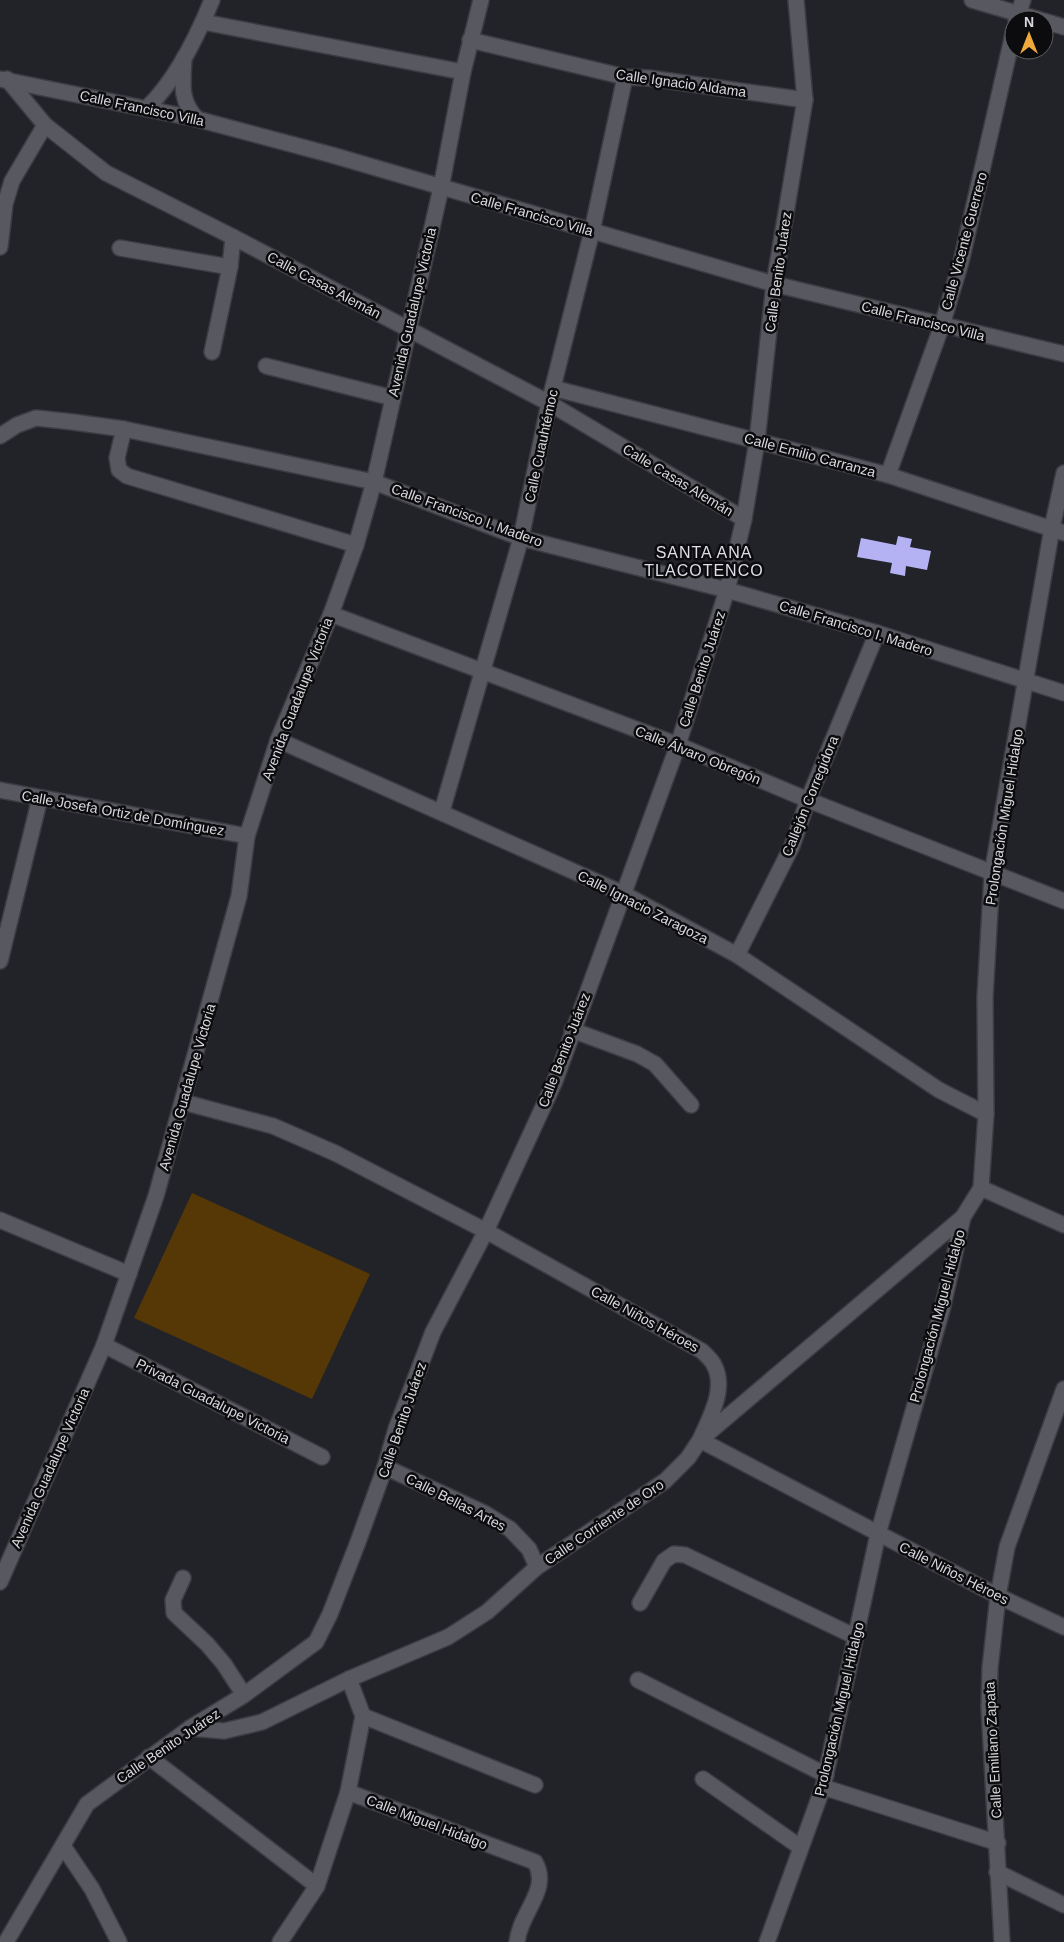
<svg xmlns="http://www.w3.org/2000/svg" width="1064" height="1942" font-family="Helvetica,sans-serif">
  <style>
    .green { fill: #563806 }
    .building { fill: #b4b2f3 }
    .lines { fill: none; stroke-linecap: round; stroke-linejoin: round }
    .minor-casing { stroke: #3d3c43; stroke-width: 18 }
    .minor { stroke: #585860; stroke-width: 15 }
    .labels { text-anchor: middle; dominant-baseline: central; stroke-width: 5; stroke-linejoin: round; paint-order: stroke }
    .street-label { font-size: 14px; fill: #d8d8dd; stroke: #0c0c0f }
    .quarter-label { font-size: 16px; letter-spacing: 1px; fill: #dfdfe9; stroke: #0c0c0f }
  </style>
  <rect width="100%" height="100%" fill="#222229"/>
  <!-- green -->
  <path class="green" d="M192,1193L370,1274L312,1399L134,1318Z"/>
  <!-- building -->
  <path class="building" d="M898,536L912,539L910,547L931,551L927,570L906,566L905,576L890,573L892,563L857,557L861,538L896,545Z"/>
  <g class="lines">
    <defs>
      <g id="minor">
        <path d="M972,0L1040,20"/>
        <path d="M1016,20L1023,0"/>
        <path d="M1044,21L1064,27"/>
        <path d="M203,22L463,72"/>
        <path d="M470,40L625,77L649,78L805,100"/>
        <path d="M184,58C183,83 179,100 197,119"/>
        <path d="M0,79L197,119L332,155L774,284L1064,354"/>
        <path d="M7,79L45,125L106,173L233,237L549,403L744,519"/>
        <path d="M147,108C176,80 197,37 212,0"/>
        <path d="M0,247L5,204L12,181L45,125"/>
        <path d="M120,248L230,267"/>
        <path d="M212,352L230,267L233,237"/>
        <path d="M266,366L393,398"/>
        <path d="M553,388L888,475L1064,533"/>
        <path d="M124,429L117,458L119,470L127,476L356,545"/>
        <path d="M0,436L17,425L36,418L73,422L124,429L374,482L521,538L727,590L877,633L1064,693"/>
        <path d="M888,475L942,325L961,262L1014,30"/>
        <path d="M331,614L678,745L808,800L1064,901"/>
        <path d="M278,740L622,893L737,955L939,1090L986,1114"/>
        <path d="M0,790L247,836"/>
        <path d="M442,811L521,538L549,403L592,231L625,77"/>
        <path d="M737,955L792,846L808,800L877,633"/>
        <path d="M0,961L40,798"/>
        <path d="M572,1030L637,1054L655,1064L691,1105"/>
        <path d="M183,1102L273,1126L335,1153L486,1231L702,1351C706,1355 712,1360 714,1365C727,1389 709,1419 700,1440L998,1596L1064,1627"/>
        <path d="M981,1188L1064,1225"/>
        <path d="M0,1220L129,1274"/>
        <path d="M104,1345L322,1457"/>
        <path d="M385,1467L484,1513L510,1529L529,1549L537,1567"/>
        <path d="M183,1578L173,1600L174,1613L207,1644L224,1664L244,1695"/>
        <path d="M0,1582L104,1345L156,1196L239,896L247,836L278,740L331,614L356,545L374,482L441,188L463,72L481,0"/>
        <path d="M640,1603L664,1561L674,1554L685,1555L856,1637"/>
        <path d="M349,1679L363,1716L348,1792L535,1862C551,1890 520,1912 517,1942"/>
        <path d="M638,1680L826,1775"/>
        <path d="M363,1716L535,1785"/>
        <path d="M190,1728L224,1731L262,1722L349,1679L448,1637L487,1612L537,1567L665,1481L688,1458L700,1440L963,1217"/>
        <path d="M149,1757L317,1886"/>
        <path d="M703,1779L800,1847"/>
        <path d="M823,1787L998,1843"/>
        <path d="M63,1846L92,1889L119,1942"/>
        <path d="M997,1872L1064,1905"/>
        <path d="M6,1942L87,1804L190,1728L244,1695L316,1642L330,1614L358,1542L385,1467L396,1429L433,1332L486,1231L555,1081L678,745L727,590L744,519L757,441L774,284L805,100L796,0"/>
        <path d="M280,1942L317,1886L348,1792"/>
        <path d="M767,1942L823,1787L878,1534L942,1310L963,1217L981,1188L986,1114L985,997L992,874L1052,528L1064,473"/>
        <path d="M1002,1942L989,1707L990,1668L998,1596L1007,1547L1064,1389"/>
      </g>
    </defs>
    <!-- minor casing -->
    <use href="#minor" class="minor-casing"/>
    <!-- minor -->
    <use href="#minor" class="minor"/>
  </g>
  <g class="labels">
    <!-- street labels -->
    <g class="street-label">
      <text transform="translate(681 83) rotate(8)">Calle Ignacio Aldama</text>
      <text transform="translate(142 108) rotate(12)">Calle Francisco Villa</text>
      <text transform="translate(532 214) rotate(16)">Calle Francisco Villa</text>
      <text transform="translate(964 241) rotate(-75)">Calle Vicente Guerrero</text>
      <text transform="translate(778 272) rotate(-82)">Calle Benito Juárez</text>
      <text transform="translate(324 285) rotate(28)">Calle Casas Alemán</text>
      <text transform="translate(412 312) rotate(-77)">Avenida Guadalupe Victoria</text>
      <text transform="translate(923 321) rotate(14)">Calle Francisco Villa</text>
      <text transform="translate(541 446) rotate(-78)">Calle Cuauhtémoc</text>
      <text transform="translate(810 455) rotate(15)">Calle Emilio Carranza</text>
      <text transform="translate(678 480) rotate(31)">Calle Casas Alemán</text>
      <text transform="translate(467 515) rotate(20)">Calle Francisco I. Madero</text>
      <text transform="translate(856 628) rotate(17)">Calle Francisco I. Madero</text>
      <text transform="translate(702 669) rotate(-72)">Calle Benito Juárez</text>
      <text transform="translate(297 699) rotate(-69)">Avenida Guadalupe Victoria</text>
      <text transform="translate(698 755) rotate(22)">Calle Álvaro Obregón</text>
      <text transform="translate(810 796) rotate(-68)">Callejón Corregidora</text>
      <text transform="translate(123 813) rotate(10)">Calle Josefa Ortiz de Domínguez</text>
      <text transform="translate(1004 817) rotate(-81)">Prolongación Miguel Hidalgo</text>
      <text transform="translate(643 907) rotate(27)">Calle Ignacio Zaragoza</text>
      <text transform="translate(564 1050) rotate(-69)">Calle Benito Juárez</text>
      <text transform="translate(187 1087) rotate(-74)">Avenida Guadalupe Victoria</text>
      <text transform="translate(937 1316) rotate(-75)">Prolongación Miguel Hidalgo</text>
      <text transform="translate(645 1319) rotate(29)">Calle Niños Héroes</text>
      <text transform="translate(213 1401) rotate(27)">Privada Guadalupe Victoria</text>
      <text transform="translate(402 1420) rotate(-71)">Calle Benito Juárez</text>
      <text transform="translate(50 1468) rotate(-66)">Avenida Guadalupe Victoria</text>
      <text transform="translate(456 1502) rotate(27)">Calle Bellas Artes</text>
      <text transform="translate(604 1522) rotate(-34)">Calle Corriente de Oro</text>
      <text transform="translate(954 1573) rotate(27)">Calle Niños Héroes</text>
      <text transform="translate(839 1709) rotate(-77)">Prolongación Miguel Hidalgo</text>
      <text transform="translate(168 1746) rotate(-34)">Calle Benito Juárez</text>
      <text transform="translate(993 1750) rotate(-93)">Calle Emiliano Zapata</text>
      <text transform="translate(427 1822) rotate(21)">Calle Miguel Hidalgo</text>
    </g>
    <!-- quarter labels -->
    <g class="quarter-label">
      <text x="704" y="552">SANTA ANA<tspan x="704" dy="18">TLACOTENCO</tspan></text>
    </g>
  </g>
  <!-- north arrow -->
  <g transform="translate(1029 35)"><circle r="24" fill="#0c0c0f" stroke="#5e5e61"/>
  <path d="M0-4L9 19L0 12L-9 19Z" fill="#eea83c"/>
  <text y="-8" font-size="14" font-weight="bold" text-anchor="middle" fill="#d8d8dd">N</text>
  </g>
</svg>
